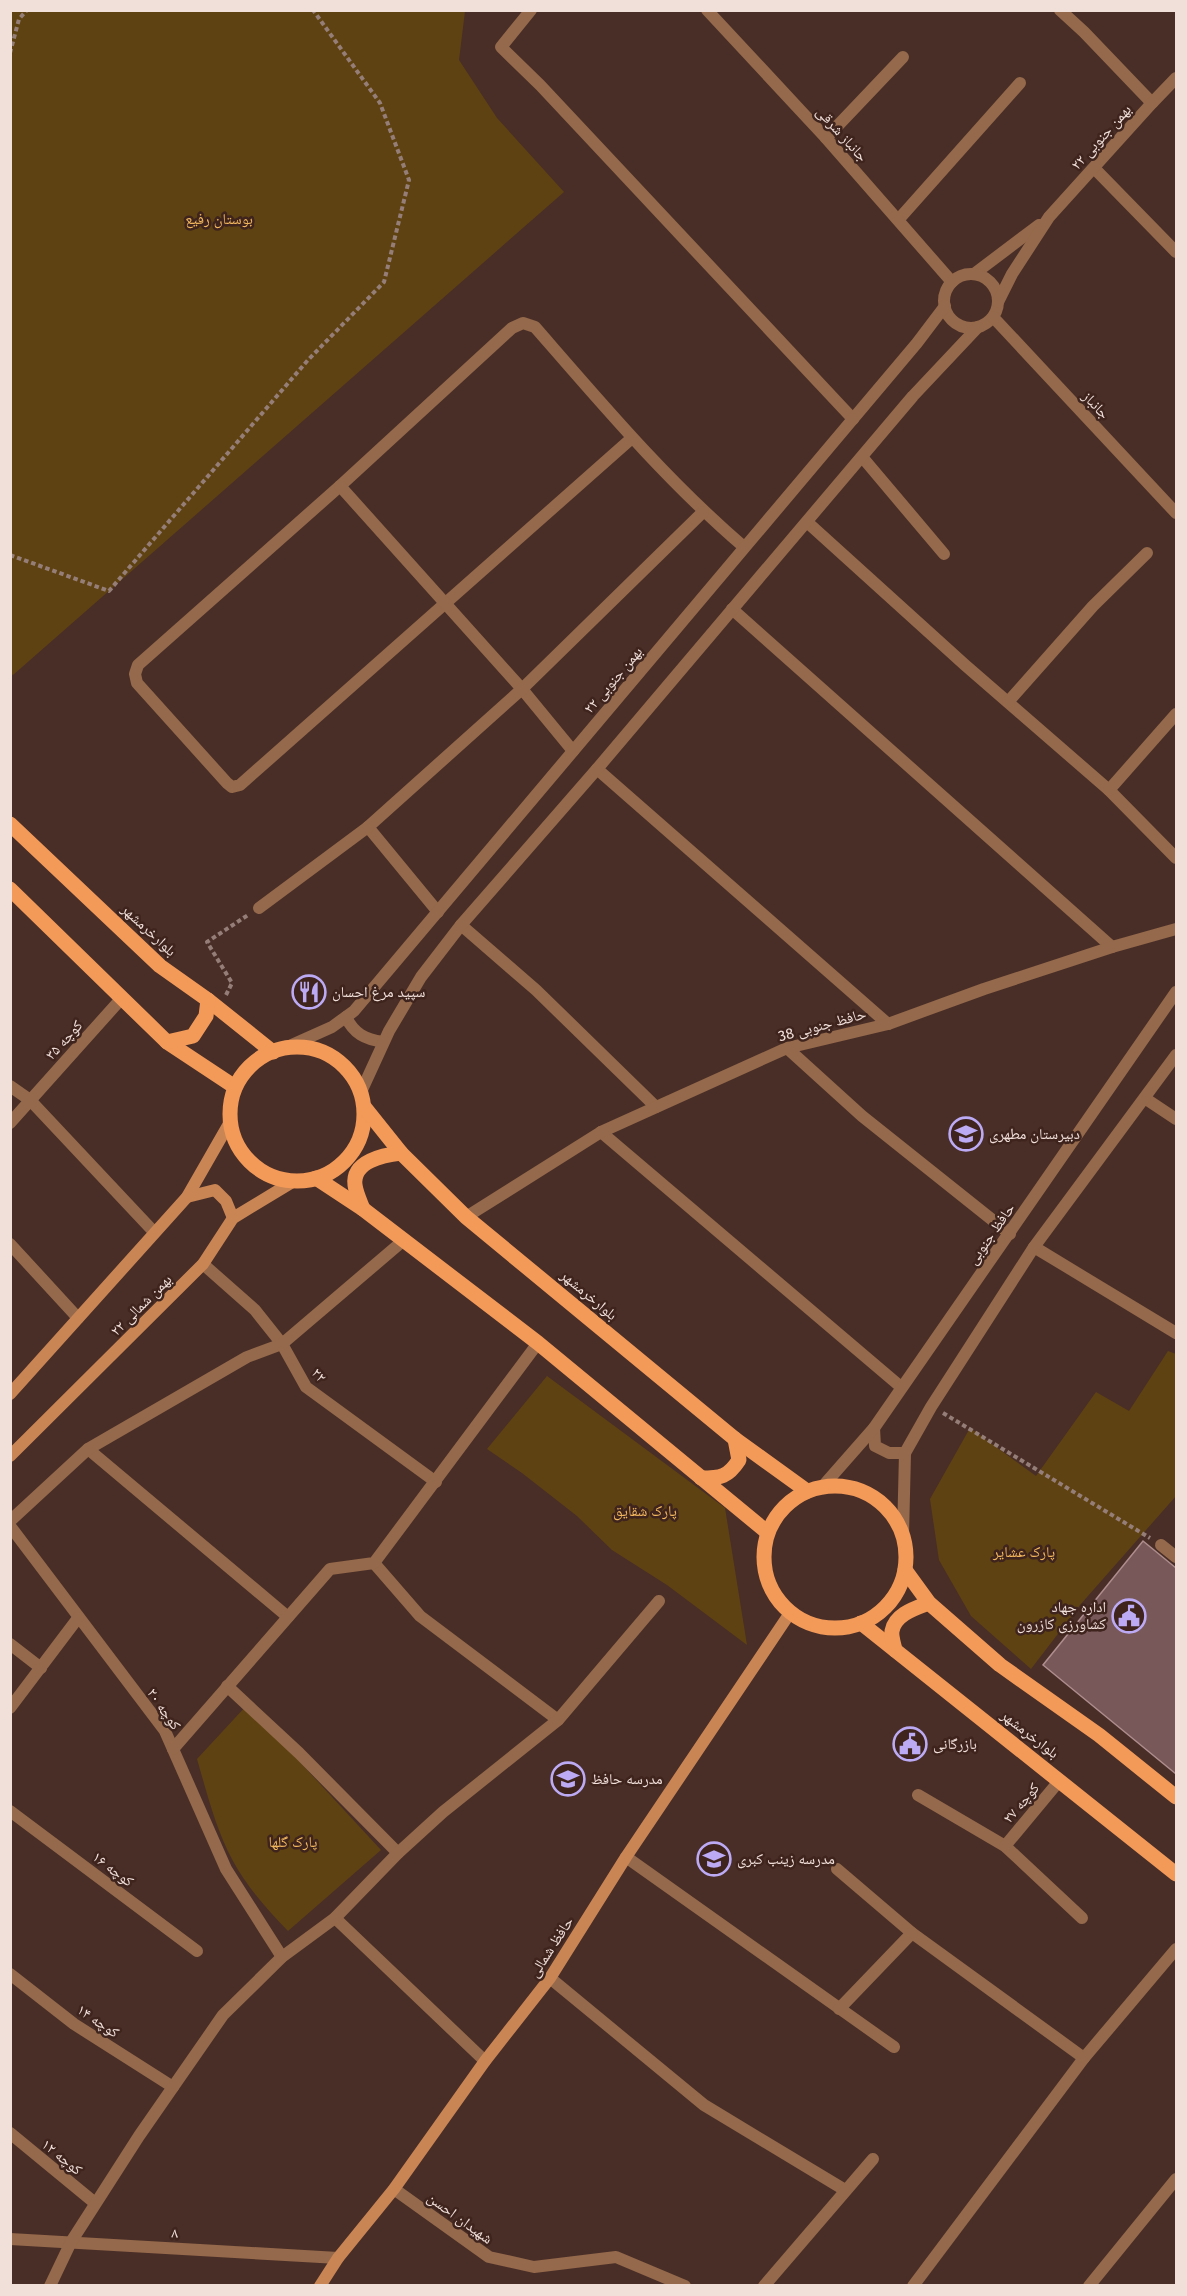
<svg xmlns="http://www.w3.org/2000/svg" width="1187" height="2296" font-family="'Fira Sans','Noto Naskh Arabic',sans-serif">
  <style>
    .green { fill: #5f4212 }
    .building { fill: #785859; stroke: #af8d8e; stroke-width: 1.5 }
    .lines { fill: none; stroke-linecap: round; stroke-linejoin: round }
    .path { stroke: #957e78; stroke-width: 4; stroke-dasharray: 4.5 3; stroke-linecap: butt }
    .minor { stroke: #95694b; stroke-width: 12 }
    .tertiary { stroke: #95694b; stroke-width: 12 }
    .secondary { stroke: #ca8554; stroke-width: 12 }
    .primary { stroke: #f39a59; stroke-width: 15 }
    .labels { text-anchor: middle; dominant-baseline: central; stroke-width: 5; stroke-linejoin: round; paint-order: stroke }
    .street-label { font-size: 15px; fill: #f1dfda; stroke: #3e241d }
    .park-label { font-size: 15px; fill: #f3b75d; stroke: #3e241d }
    .poi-label { font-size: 15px; fill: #f1dfda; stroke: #3e241d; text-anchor: start }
  </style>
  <rect width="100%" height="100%" fill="#492e27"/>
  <!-- green -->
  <g class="green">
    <path d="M11,10L465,11L459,60L497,118L564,192L13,675L10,673Z"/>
    <path d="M1168,1351L1176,1354V1496L1080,1605L1031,1669L971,1616L939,1560L930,1499L970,1428L1036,1476L1096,1392L1129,1411Z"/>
    <path d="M547,1376L725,1508L747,1645L667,1585L612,1550L577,1516L522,1473L487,1449Z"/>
    <path d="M247,1705L381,1850L288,1931C267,1909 247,1887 233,1861C216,1830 207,1793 197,1759Z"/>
  </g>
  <!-- building -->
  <path class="building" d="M1143,1541L1176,1568V1774L1043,1665Z"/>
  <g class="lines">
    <!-- path -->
    <g class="path">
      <path d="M10,53L19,19L27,10"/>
      <path d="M10,555L109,591L308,360L384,282L409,180L380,103L313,10"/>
      <path d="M226,995L232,983L207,942L248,915"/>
      <path d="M943,1413L1150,1538"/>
    </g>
    <!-- minor -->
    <g class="minor">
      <path d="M531,10L501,47L540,85L853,419"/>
      <path d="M1060,10L1084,32L1152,103"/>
      <path d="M826,138L903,57"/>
      <path d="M1094,168L1176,252"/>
      <path d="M899,219L1020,83"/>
      <path d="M632,438L240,785L232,787L227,783L137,683L135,674L138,665L340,486L512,328L523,323L535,327C602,404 667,481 744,547"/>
      <path d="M863,458L944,554"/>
      <path d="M340,486L522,689L573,751"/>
      <path d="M807,522L965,665L1109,790L1176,858"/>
      <path d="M732,609L1112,947"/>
      <path d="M1008,702L1093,606L1147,553"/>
      <path d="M597,769L888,1024"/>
      <path d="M1109,790L1176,714"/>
      <path d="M368,827L438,912"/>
      <path d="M259,908L368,827L522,689L703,512"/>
      <path d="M461,925L536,990L656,1107"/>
      <path d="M787,1048L862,1116L1010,1234"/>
      <path d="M10,1086L30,1100L154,1232"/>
      <path d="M1146,1099L1176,1119"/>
      <path d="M10,1123L121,999"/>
      <path d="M601,1132L901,1387"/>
      <path d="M466,1217L601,1132L787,1048L888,1024L984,989L1112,947L1176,929"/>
      <path d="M10,1244L78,1318"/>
      <path d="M1034,1247L1176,1333"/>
      <path d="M203,1264L255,1310L282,1344L306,1387L436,1482"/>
      <path d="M88,1449L288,1617"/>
      <path d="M10,1521L88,1449L247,1357L282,1344L404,1240"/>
      <path d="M10,1526L165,1731L226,1869L282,1957"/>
      <path d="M1161,1545L1176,1557"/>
      <path d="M374,1563L420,1616L558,1720"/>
      <path d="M10,1644L41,1668"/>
      <path d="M227,1686L299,1753L398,1853"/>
      <path d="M10,1708L78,1618"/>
      <path d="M173,1749L330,1569L374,1563L538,1343"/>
      <path d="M918,1795L1005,1846L1082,1918"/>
      <path d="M10,1811L197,1951"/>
      <path d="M1005,1846L1060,1780"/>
      <path d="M626,1857L894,2047"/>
      <path d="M837,1869L912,1933L1084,2058"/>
      <path d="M335,1918L485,2061"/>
      <path d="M10,1974L74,2024L173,2087"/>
      <path d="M550,1978L704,2105L845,2190"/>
      <path d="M839,2009L912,1933"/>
      <path d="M10,2133L95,2203"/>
      <path d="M394,2189L489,2257L534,2267L616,2257L685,2286"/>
      <path d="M10,2239L338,2258"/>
      <path d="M50,2286L71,2242L139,2136L223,2015L282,1957L335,1918L398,1853L443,1812L558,1720L659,1601"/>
      <path d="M764,2286L873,2159"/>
      <path d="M913,2286L1084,2058L1176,1949"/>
      <path d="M1089,2286L1176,2179"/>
    </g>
    <!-- tertiary -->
    <g class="tertiary">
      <path d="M707,10L826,138L952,282"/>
      <path d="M974,274L1039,225"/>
      <circle cx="971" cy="301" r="27"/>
      <path d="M998,302L1012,274L1049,217L1152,103L1176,78"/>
      <path d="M993,317L1176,513"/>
      <path d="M346,1017C354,1034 365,1039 383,1042"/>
      <path d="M285,1048L332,1027L354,1011L917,343L945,306"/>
      <path d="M361,1092L389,1031L421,977L461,925L597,769L913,396L978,327"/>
      <path d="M874,1428L875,1446L889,1453H905"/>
      <path d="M823,1486L874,1428L1176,992"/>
      <path d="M903,1536L905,1453L931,1407L1034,1247L1176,1055"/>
    </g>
    <!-- secondary -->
    <g class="secondary">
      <path d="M187,1197L215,1190L226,1201L233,1218"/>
      <path d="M10,1394L187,1197L230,1122"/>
      <path d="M10,1456L203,1264L233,1218L294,1181"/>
      <path d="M320,2286L338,2258L394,2189L485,2061L550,1978L626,1857L790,1613"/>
    </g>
    <!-- primary -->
    <g class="primary">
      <path d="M10,824L160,966L208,1000L273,1052"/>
      <path d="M10,889L167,1042L235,1087"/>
      <path d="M167,1042L193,1036L206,1016L208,1000"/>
      <circle cx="297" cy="1114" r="67"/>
      <path d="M365,1108L401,1153L466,1217L735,1439L807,1491"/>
      <path d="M316,1178L363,1209L538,1343L767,1532"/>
      <path d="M363,1209C360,1201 356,1193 355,1185C352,1161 384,1155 401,1153"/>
      <path d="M701,1478C721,1478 728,1477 739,1460L735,1439"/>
      <circle cx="835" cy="1557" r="71"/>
      <path d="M905,1570L929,1603L1000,1665L1099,1735L1176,1797"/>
      <path d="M861,1623L1176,1874"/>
      <path d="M895,1650C894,1645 891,1636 892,1631C895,1614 916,1608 929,1603"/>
    </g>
  </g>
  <!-- icons -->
  <defs>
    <symbol id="restaurant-ring" viewBox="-11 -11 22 22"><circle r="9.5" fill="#3e241d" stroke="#bcaaf5" stroke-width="1.5"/><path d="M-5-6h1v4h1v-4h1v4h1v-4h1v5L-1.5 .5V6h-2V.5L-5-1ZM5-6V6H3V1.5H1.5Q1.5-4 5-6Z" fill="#bcaaf5"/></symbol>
    <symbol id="school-ring" viewBox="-11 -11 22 22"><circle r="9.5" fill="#3e241d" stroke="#bcaaf5" stroke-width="1.5"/><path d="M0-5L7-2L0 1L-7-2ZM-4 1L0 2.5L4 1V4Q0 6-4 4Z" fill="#bcaaf5"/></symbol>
    <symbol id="civic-ring" viewBox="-11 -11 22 22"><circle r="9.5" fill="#3e241d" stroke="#bcaaf5" stroke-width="1.5"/><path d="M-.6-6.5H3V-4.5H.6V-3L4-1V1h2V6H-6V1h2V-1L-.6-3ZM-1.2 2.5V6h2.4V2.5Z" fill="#bcaaf5"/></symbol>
  </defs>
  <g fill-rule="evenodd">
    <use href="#restaurant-ring" x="290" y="973" width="38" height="38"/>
    <use href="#school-ring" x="947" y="1115" width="38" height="38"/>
    <use href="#civic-ring" x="1110" y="1597" width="38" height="38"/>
    <use href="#civic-ring" x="891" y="1725" width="38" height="38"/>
    <use href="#school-ring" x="549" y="1760" width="38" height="38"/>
    <use href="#school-ring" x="695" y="1840" width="38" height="38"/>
  </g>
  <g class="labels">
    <!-- street labels -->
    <g class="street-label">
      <text transform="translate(842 134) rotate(48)">جانباز شرقی</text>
      <text transform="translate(1101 137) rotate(-48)">۲۲ بهمن جنوبی</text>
      <text transform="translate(1096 405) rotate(47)">جانباز</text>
      <text transform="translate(613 680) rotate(-50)">۲۲ بهمن جنوبی</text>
      <text transform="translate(149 930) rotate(43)">بلوارخرمشهر</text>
      <text transform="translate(822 1025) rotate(-15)">حافظ جنوبی 38</text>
      <text transform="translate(64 1040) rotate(-48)">کوچه ۳۵</text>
      <text transform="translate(991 1234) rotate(-55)">حافظ جنوبی</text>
      <text transform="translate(589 1295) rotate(40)">بلوارخرمشهر</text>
      <text transform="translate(141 1305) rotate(-45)">۲۲ بهمن شمالی</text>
      <text transform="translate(319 1375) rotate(49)">۲۲</text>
      <text transform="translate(164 1709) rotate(55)">کوچه ۲۰</text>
      <text transform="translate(1030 1734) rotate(38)">بلوارخرمشهر</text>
      <text transform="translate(1021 1803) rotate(-50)">کوچه ۲۷</text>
      <text transform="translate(113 1869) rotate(37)">کوچه ۱۶</text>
      <text transform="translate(551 1947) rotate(-57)">حافظ شمالی</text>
      <text transform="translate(98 2021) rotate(34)">کوچه ۱۴</text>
      <text transform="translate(62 2157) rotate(39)">کوچه ۱۲</text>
      <text transform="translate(460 2218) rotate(36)">شهیدان احسن</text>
      <text transform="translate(175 2233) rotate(3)">۸</text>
    </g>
    <!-- park labels -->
    <g class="park-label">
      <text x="219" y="219">بوستان رفیع</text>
      <text x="645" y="1511">پارک شقایق</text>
      <text x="1024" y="1552">پارک عشایر</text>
      <text x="293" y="1842">پارک گلها</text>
    </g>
    <!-- poi labels -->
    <g class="poi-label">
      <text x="332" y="992">سپید مرغ احسان</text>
      <text x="989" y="1134">دبیرستان مطهری</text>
      <text x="1106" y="1607" text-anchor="end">اداره جهاد<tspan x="1106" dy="17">کشاورزی کازرون</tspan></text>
      <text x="933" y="1744">بازرگانی</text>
      <text x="591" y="1779">مدرسه حافظ</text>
      <text x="737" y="1859">مدرسه زینب کبری</text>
    </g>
  </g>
  <!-- border -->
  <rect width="1187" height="2296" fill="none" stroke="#f1dfda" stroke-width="24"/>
</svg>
